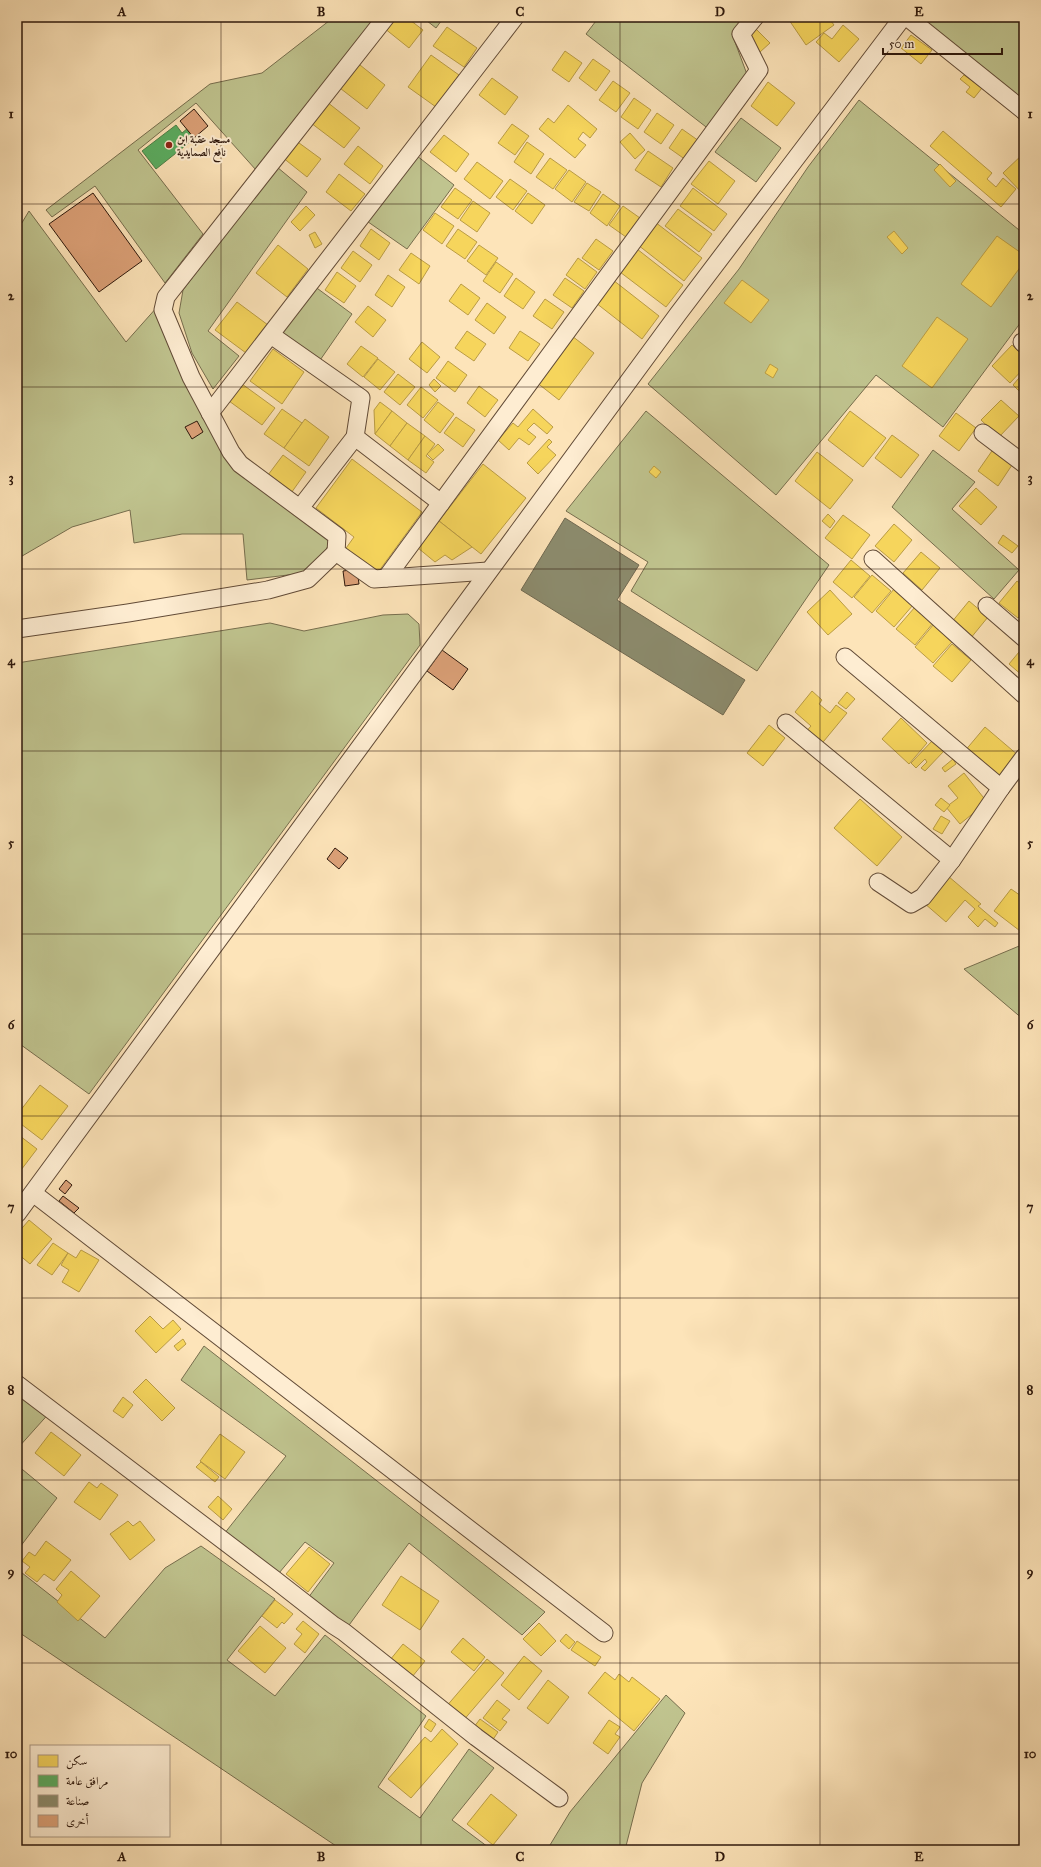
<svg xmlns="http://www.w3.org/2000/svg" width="1041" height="1867" font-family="'IM FELL Great Primer',Amiri,serif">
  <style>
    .green { fill: #c0c48f; stroke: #776e4e }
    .homes { fill: #f6d55c; stroke: #ba9c44 }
    .public { fill: #5aae61; stroke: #4d8148 }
    .industry { fill: #8c8c6e; stroke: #706951 }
    .building { fill: #dca178; stroke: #2e180c }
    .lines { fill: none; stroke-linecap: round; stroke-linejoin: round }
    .minor-casing { stroke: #624b37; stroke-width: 19 }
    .minor { stroke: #feedd2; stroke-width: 17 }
    .grid { fill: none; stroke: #2e180c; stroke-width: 1; stroke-opacity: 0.55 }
    .poi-dot { fill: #8f2418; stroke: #feedd2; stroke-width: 1.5 }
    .labels { text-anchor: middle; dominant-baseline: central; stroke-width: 4; stroke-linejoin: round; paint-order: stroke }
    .poi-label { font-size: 11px; font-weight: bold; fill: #2e180c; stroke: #feedd2; text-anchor: start }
    .neatline { fill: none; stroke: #2e180c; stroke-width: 1.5 }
    .grid-label { font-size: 13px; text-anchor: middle; font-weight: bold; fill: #2e180c }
  </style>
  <rect width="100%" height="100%" fill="#fde4b9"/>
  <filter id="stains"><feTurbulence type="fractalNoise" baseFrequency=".005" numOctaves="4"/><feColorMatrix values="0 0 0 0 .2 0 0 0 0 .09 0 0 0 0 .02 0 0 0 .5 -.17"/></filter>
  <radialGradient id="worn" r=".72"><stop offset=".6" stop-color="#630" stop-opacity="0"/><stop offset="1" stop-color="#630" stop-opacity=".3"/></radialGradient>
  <!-- green -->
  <g class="green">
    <path d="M334,17H377L256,170L196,103L138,150L203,234L165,283L95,186L52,217L46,210L210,84L262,73Z"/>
    <path d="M422,17H444L436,28Z"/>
    <path d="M599,17H745L732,34L748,77L710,130L586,34Z"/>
    <path d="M907,17H1024V111Z"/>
    <path d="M859,100L1024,234V318L943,427L876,375L776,495L648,384L739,269L808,167Z"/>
    <path d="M741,118L781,148L756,182L715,152Z"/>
    <path d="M412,152L454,185L407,249L361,217Z"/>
    <path d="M277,167L307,192L208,331L239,356L213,389L192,353L179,313L183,290Z"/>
    <path d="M29,211L126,342L166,297L231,452L331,541L322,556L304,573L247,580L243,534H182L134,543L130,510L72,527L17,559V231Z"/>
    <path d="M310,283L352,314L316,366L271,335Z"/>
    <path d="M646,411L829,565L757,671L631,591L648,562L566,511Z"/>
    <path d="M933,450L975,482L952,509L1019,570L994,599L892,507Z"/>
    <path d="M408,614L419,624L420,645L89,1094L17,1042V904L21,899L17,896V663L270,623L304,631L383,615Z"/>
    <path d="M1024,944V1020L964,969Z"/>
    <path d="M204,1346L545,1612L522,1635L409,1543L344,1632L305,1602L334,1563L305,1542L274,1579L220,1539L286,1456L181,1380Z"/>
    <path d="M17,1384L52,1410L17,1449Z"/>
    <path d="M17,1465L57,1498L17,1551Z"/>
    <path d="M201,1546L275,1599L227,1660L275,1696L325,1635L426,1716L378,1787L420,1818L469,1749L494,1768L452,1820L492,1850H342L17,1631V1569L105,1638L165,1568Z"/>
    <path d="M666,1695L685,1713L642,1783L625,1850H547L570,1812Z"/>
  </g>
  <!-- homes -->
  <g class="homes">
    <path d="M392,17H406L423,30L409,48L384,28Z"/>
    <path d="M787,17H828L834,25L806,45Z"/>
    <path d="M843,25L859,39L839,62L816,42L824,33L832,39Z"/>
    <path d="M447,27L477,48L464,67L433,46Z"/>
    <path d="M755,28L770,43L760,52L745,37Z"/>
    <path d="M911,35L932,50L921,64L901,48Z"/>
    <path d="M565,51L582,63L569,82L552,70Z"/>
    <path d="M431,55L459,75L436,107L408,87Z"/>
    <path d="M593,59L610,71L596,91L579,78Z"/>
    <path d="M355,61L385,85L367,109L336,85Z"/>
    <path d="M964,75L982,88L974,98L966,92L970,87L960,79Z"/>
    <path d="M492,78L518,97L505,115L479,95Z"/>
    <path d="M613,81L630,93L616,112L599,100Z"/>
    <path d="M768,82L795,103L777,126L751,106Z"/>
    <path d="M634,98L651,110L638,129L621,117Z"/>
    <path d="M327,102L360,128L344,148L311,123Z"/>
    <path d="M568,105L597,129L590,138L583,132L578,139L586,145L575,158L539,129L548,118L554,123Z"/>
    <path d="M657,113L674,125L661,144L644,132Z"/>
    <path d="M512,124L529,136L515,155L498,143Z"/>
    <path d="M682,129L699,141L686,160L669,148Z"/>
    <path d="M943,131L992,173L987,179L996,187L1003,178L1016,189L1001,207L930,146Z"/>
    <path d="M630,133L645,150L635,159L620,142Z"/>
    <path d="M444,135L469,154L456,172L430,152Z"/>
    <path d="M295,140L321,159L307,177L282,157Z"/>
    <path d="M527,142L544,154L531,174L514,162Z"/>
    <path d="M358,146L383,166L370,184L344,164Z"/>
    <path d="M648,151L673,168L661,187L635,170Z"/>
    <path d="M1024,153V195L1003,173Z"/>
    <path d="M550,158L567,170L553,189L536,177Z"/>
    <path d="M709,161L735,181L718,204L691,184Z"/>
    <path d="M477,162L503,181L490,199L464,179Z"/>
    <path d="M940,164L956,181L950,187L934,170Z"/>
    <path d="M569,170L586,182L572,202L555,189Z"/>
    <path d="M339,174L365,194L351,211L326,192Z"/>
    <path d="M510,179L527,191L513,210L496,197Z"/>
    <path d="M587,183L601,192L589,211L574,202Z"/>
    <path d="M455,188L472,200L458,219L441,207Z"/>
    <path d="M693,188L727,214L714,231L680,206Z"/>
    <path d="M528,193L545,205L532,224L515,211Z"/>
    <path d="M603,194L620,206L607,226L590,213Z"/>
    <path d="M473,201L490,213L477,232L460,220Z"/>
    <path d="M306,206L315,215L300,231L291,222Z"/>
    <path d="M623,206L640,218L626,237L609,225Z"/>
    <path d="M678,209L712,234L699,252L665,226Z"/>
    <path d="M435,213L454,226L442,244L423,230Z"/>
    <path d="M655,222L702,258L684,281L638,245Z"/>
    <path d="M371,229L390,243L379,260L360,246Z"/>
    <path d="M458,229L477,242L465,259L446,246Z"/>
    <path d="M894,231L908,248L902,254L887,237Z"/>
    <path d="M315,232L322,244L315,248L309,235Z"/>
    <path d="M997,236L1024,255V262L991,307L961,284Z"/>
    <path d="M596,239L613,251L599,270L582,258Z"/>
    <path d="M278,245L308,269L287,297L256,273Z"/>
    <path d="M479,245L498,258L486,275L467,261Z"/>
    <path d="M637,249L683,285L666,307L620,272Z"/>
    <path d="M353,251L372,265L360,282L341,268Z"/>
    <path d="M411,253L430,266L419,284L399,270Z"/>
    <path d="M578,258L597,272L585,289L566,275Z"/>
    <path d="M496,262L513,274L500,293L483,281Z"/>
    <path d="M337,272L356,286L344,303L325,290Z"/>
    <path d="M388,275L405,287L392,307L375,295Z"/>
    <path d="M516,278L535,292L523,309L504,296Z"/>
    <path d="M565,278L584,291L572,308L553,295Z"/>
    <path d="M613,280L659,316L642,339L596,303Z"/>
    <path d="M742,280L769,300L751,323L724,303Z"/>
    <path d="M461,284L480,298L468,315L449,301Z"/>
    <path d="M545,299L564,312L552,329L533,316Z"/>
    <path d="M237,302L268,325L246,353L215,330Z"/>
    <path d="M487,303L506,317L494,334L475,320Z"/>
    <path d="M368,306L386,320L373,337L355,322Z"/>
    <path d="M937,317L968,339L932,388L902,366Z"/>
    <path d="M467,331L486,344L474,361L455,348Z"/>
    <path d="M520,331L540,344L528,361L509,348Z"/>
    <path d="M572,336L594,353L559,400L536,382Z"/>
    <path d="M422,342L440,357L427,373L409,359Z"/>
    <path d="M1012,345L1024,357V368L1010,383L992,366Z"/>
    <path d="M361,346L378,358L363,377L347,364Z"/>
    <path d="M273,349L304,372L282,404L250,381Z"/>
    <path d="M378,359L395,372L380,390L364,377Z"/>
    <path d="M448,361L467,375L455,392L436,378Z"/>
    <path d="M770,364L778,369L773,378L765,373Z"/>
    <path d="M1024,372V396L1013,385Z"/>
    <path d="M398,374L415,387L400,405L384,392Z"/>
    <path d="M434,379L441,386L435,392L429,385Z"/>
    <path d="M242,384L275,408L262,425L229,401Z"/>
    <path d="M479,386L498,400L485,417L467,403Z"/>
    <path d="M421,387L438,400L423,418L407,405Z"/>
    <path d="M1001,400L1019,416L999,437L981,420Z"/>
    <path d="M380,402L392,411L375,434L374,410Z"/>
    <path d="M438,402L454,414L440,433L424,420Z"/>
    <path d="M282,409L302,423L284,448L264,434Z"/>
    <path d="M533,409L553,427L547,434L534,423L527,430L536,437L529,445L519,438L509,450L498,440L513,423L518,427Z"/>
    <path d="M392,411L407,423L390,446L375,434Z"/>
    <path d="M850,411L886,438L863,467L828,440Z"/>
    <path d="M956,413L976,428L959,451L939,436Z"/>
    <path d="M456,417L475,430L463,447L444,433Z"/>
    <path d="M305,419L329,437L309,466L284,448Z"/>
    <path d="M407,423L425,436L408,460L390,446Z"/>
    <path d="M892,435L919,455L901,478L875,458Z"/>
    <path d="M425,436L435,444L426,456L434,462L426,473L408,460Z"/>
    <path d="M549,439L552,442L547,447L556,455L538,474L527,463Z"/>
    <path d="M438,444L444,450L433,460L427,454Z"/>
    <path d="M994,448L1014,462L998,486L978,471Z"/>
    <path d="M817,452L853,480L830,509L795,481Z"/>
    <path d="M283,455L306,472L289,496L265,479Z"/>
    <path d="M352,459L422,512L376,575L344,551L354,537L316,508Z"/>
    <path d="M483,464L526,498L481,554L439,521Z"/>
    <path d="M654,466L661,472L656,478L649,472Z"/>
    <path d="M976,488L997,507L981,525L959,506Z"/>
    <path d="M828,514L835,521L830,528L822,521Z"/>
    <path d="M843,515L870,535L852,559L825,538Z"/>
    <path d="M439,521L472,547L452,560L445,555L435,562L418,548Z"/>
    <path d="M894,524L912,540L894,562L875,546Z"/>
    <path d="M1003,535L1018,546L1012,553L998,543Z"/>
    <path d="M921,552L940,568L922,590L903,573Z"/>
    <path d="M851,560L870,576L852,598L833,582Z"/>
    <path d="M872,575L891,591L872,613L854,597Z"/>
    <path d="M1017,581L1024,586V611L1018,618L999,603Z"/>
    <path d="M894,589L913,605L894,627L876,611Z"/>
    <path d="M830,590L852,614L828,635L807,612Z"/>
    <path d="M969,601L988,617L970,639L951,623Z"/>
    <path d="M915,607L933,623L915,645L896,629Z"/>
    <path d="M933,625L952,642L933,663L915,647Z"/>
    <path d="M952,644L971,660L952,682L933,666Z"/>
    <path d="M1024,646V677L1009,664Z"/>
    <path d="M812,691L822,700L819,704L830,713L836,705L847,713L819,747L804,734L811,726L795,712Z"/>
    <path d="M847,692L855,699L846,709L838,703Z"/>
    <path d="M901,718L927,743L909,764L882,739Z"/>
    <path d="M769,725L785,738L763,766L747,753Z"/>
    <path d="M985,727L1019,756L998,782L964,752Z"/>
    <path d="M933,740L944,751L925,771L921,768L927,762L925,759L916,768L911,763Z"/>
    <path d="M953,759L956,764L945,772L942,768Z"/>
    <path d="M964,773L987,802L960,824L946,807L958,798L948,786Z"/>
    <path d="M941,798L950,805L944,812L935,805Z"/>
    <path d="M860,799L902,837L877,866L834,828Z"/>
    <path d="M941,816L950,821L942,834L933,829Z"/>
    <path d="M948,876L981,904L978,906L998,923L995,927L985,919L978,927L968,917L975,909L965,900L946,922L924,903Z"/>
    <path d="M1011,889L1024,898V934L994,911Z"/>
    <path d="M40,1085L68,1106L42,1140L17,1121V1115Z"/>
    <path d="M20,1136L37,1149L21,1170L17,1167V1140Z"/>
    <path d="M29,1220L52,1239L30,1264L17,1253V1234Z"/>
    <path d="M53,1243L68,1253L52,1275L37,1265Z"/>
    <path d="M81,1250L99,1260L79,1292L62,1282L69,1270L61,1265L68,1253L76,1258Z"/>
    <path d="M150,1316L163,1329L173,1320L181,1329L156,1353L135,1331Z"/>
    <path d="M183,1339L186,1344L178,1351L174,1346Z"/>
    <path d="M146,1379L175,1408L162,1421L133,1392Z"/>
    <path d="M123,1397L133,1405L123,1418L113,1411Z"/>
    <path d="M51,1432L81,1455L64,1476L35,1453Z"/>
    <path d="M220,1434L245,1452L225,1479L200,1461Z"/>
    <path d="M201,1462L219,1477L215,1482L196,1467Z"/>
    <path d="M89,1482L97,1488L101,1483L118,1495L100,1520L74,1502Z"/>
    <path d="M218,1496L232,1509L223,1520L208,1507Z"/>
    <path d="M128,1521L133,1526L140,1521L155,1540L130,1560L110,1534Z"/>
    <path d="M46,1541L71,1560L54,1581L44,1574L37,1582L25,1573L30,1567L22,1561L29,1552L35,1556Z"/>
    <path d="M309,1547L330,1564L308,1592L286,1574Z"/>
    <path d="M71,1571L100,1596L78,1621L57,1602L62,1595L56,1589Z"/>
    <path d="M401,1576L439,1601L420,1630L382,1605Z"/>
    <path d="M275,1600L293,1614L284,1624L282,1622L277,1628L262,1616Z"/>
    <path d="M303,1621L319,1634L305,1653L294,1644L302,1634L296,1629Z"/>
    <path d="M539,1623L556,1641L541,1656L523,1639Z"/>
    <path d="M260,1626L286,1648L265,1673L238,1651Z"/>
    <path d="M566,1634L575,1642L569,1649L560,1641Z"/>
    <path d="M463,1638L485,1657L474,1671L451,1652Z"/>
    <path d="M577,1641L601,1657L595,1666L571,1650Z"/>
    <path d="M403,1644L425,1661L412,1677L390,1660Z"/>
    <path d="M524,1656L542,1671L519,1700L501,1685Z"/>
    <path d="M487,1659L504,1673L462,1722L445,1708Z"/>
    <path d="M605,1672L615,1680L619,1674L629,1682L632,1677L660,1699L634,1731L588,1693Z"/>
    <path d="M548,1680L569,1697L548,1724L527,1708Z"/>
    <path d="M497,1700L510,1710L502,1719L507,1722L500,1731L483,1718Z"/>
    <path d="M429,1719L436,1724L431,1732L424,1727Z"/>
    <path d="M480,1719L498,1732L490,1744L471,1731Z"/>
    <path d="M609,1720L620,1727L615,1734L620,1737L608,1754L593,1743Z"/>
    <path d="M442,1729L458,1744L411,1798L388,1779L425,1737L431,1742Z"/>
    <path d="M491,1794L517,1815L493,1845L467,1824Z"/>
  </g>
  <!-- public -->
  <path class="public" d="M176,125L182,133L188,128L195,138L156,169L142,151Z"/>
  <!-- industry -->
  <path class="industry" d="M565,518L639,565L617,600L745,680L723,715L521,590Z"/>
  <!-- building -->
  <g class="building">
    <path d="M194,109L208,126L194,138L180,121Z"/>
    <path d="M93,193L142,261L99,292L49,224Z"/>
    <path d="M197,421L203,432L192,439L185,427Z"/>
    <path d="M357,569L359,584L345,586L343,571Z"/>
    <path d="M442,650L468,669L453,690L427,671Z"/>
    <path d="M335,848L348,858L339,869L327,859Z"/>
    <path d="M66,1180L72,1185L65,1194L59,1189Z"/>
    <path d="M63,1196L79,1208L74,1213L59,1201Z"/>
  </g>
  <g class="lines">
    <defs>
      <g id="minor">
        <path d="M386,17L166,297L163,310L191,377L231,452L240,464L337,536L336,552L374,579L488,571"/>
        <path d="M907,17L1024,111"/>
        <path d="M271,335L361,398L355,437L300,508"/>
        <path d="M1022,342L1024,344"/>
        <path d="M210,413L515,17"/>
        <path d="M983,433L1024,464"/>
        <path d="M355,437L441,503"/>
        <path d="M873,559L1024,695"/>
        <path d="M386,578L759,70L741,34L755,17"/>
        <path d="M987,606L1024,638"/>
        <path d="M17,629L128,613L268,590L308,579L336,552"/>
        <path d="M845,657L1001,788"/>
        <path d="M786,723L952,860L1001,788L1024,757"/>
        <path d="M878,882L911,904L923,897L952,860"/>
        <path d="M33,1193L604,1633"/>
        <path d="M17,1214L678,314L903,17"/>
        <path d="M17,1384L274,1579L333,1625L344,1632L476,1737L559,1798"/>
      </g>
    </defs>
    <!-- minor casing -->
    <use href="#minor" class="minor-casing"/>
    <!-- minor -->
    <use href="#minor" class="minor"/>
  </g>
  <!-- grid -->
  <path class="grid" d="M221,17V1850M421,17V1850M620,17V1850M820,17V1850M17,204H1024M17,387H1024M17,569H1024M17,751H1024M17,934H1024M17,1116H1024M17,1298H1024M17,1480H1024M17,1663H1024"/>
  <!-- markers -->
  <circle class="poi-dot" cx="169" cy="145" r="4"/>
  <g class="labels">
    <!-- poi labels -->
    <g class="poi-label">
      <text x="177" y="139">مسجد عقبة ابن<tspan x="177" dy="13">نافع الصمايدية</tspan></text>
    </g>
  </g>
  <!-- margin -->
  <rect width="1041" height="1867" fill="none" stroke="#fde4b9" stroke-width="44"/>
  <!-- legend -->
  <rect x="30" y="1745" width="140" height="92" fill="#feedd2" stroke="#ab9883"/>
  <rect x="38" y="1755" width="20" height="12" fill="#f6d55c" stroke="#ab9883"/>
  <text x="66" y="1765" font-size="12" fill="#2e180c">سكن</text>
  <rect x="38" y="1775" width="20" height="12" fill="#5aae61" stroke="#ab9883"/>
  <text x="66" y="1785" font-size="12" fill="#2e180c">مرافق عامة</text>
  <rect x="38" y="1795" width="20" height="12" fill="#8c8c6e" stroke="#ab9883"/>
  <text x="66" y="1805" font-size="12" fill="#2e180c">صناعة</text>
  <rect x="38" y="1815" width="20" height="12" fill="#dca178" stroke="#ab9883"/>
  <text x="66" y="1825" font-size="12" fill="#2e180c">أخرى</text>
  <!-- scale -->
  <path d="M883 48v6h119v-6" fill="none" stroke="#2e180c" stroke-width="2"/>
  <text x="889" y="48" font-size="12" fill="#2e180c" stroke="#feedd2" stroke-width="3" paint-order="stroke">50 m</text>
  <rect x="22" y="22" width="997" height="1823" class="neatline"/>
  <g class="grid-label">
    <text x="122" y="16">A</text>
    <text x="321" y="16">B</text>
    <text x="520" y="16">C</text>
    <text x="720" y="16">D</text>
    <text x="919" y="16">E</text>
    <text x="11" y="118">1</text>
    <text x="1030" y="118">1</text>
    <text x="11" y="300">2</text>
    <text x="1030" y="300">2</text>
    <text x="11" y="482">3</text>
    <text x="1030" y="482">3</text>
    <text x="11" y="665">4</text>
    <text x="1030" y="665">4</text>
    <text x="11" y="847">5</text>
    <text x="1030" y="847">5</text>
    <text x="11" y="1029">6</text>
    <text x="1030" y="1029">6</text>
    <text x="11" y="1211">7</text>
    <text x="1030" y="1211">7</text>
    <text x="11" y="1394">8</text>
    <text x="1030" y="1394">8</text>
    <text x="11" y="1576">9</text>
    <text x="1030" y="1576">9</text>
    <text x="11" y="1758">10</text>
    <text x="1030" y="1758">10</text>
    <text x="122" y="1861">A</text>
    <text x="321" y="1861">B</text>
    <text x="520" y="1861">C</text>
    <text x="720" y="1861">D</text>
    <text x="919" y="1861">E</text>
  </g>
  <rect width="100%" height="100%" filter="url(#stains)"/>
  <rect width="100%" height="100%" fill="url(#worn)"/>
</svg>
